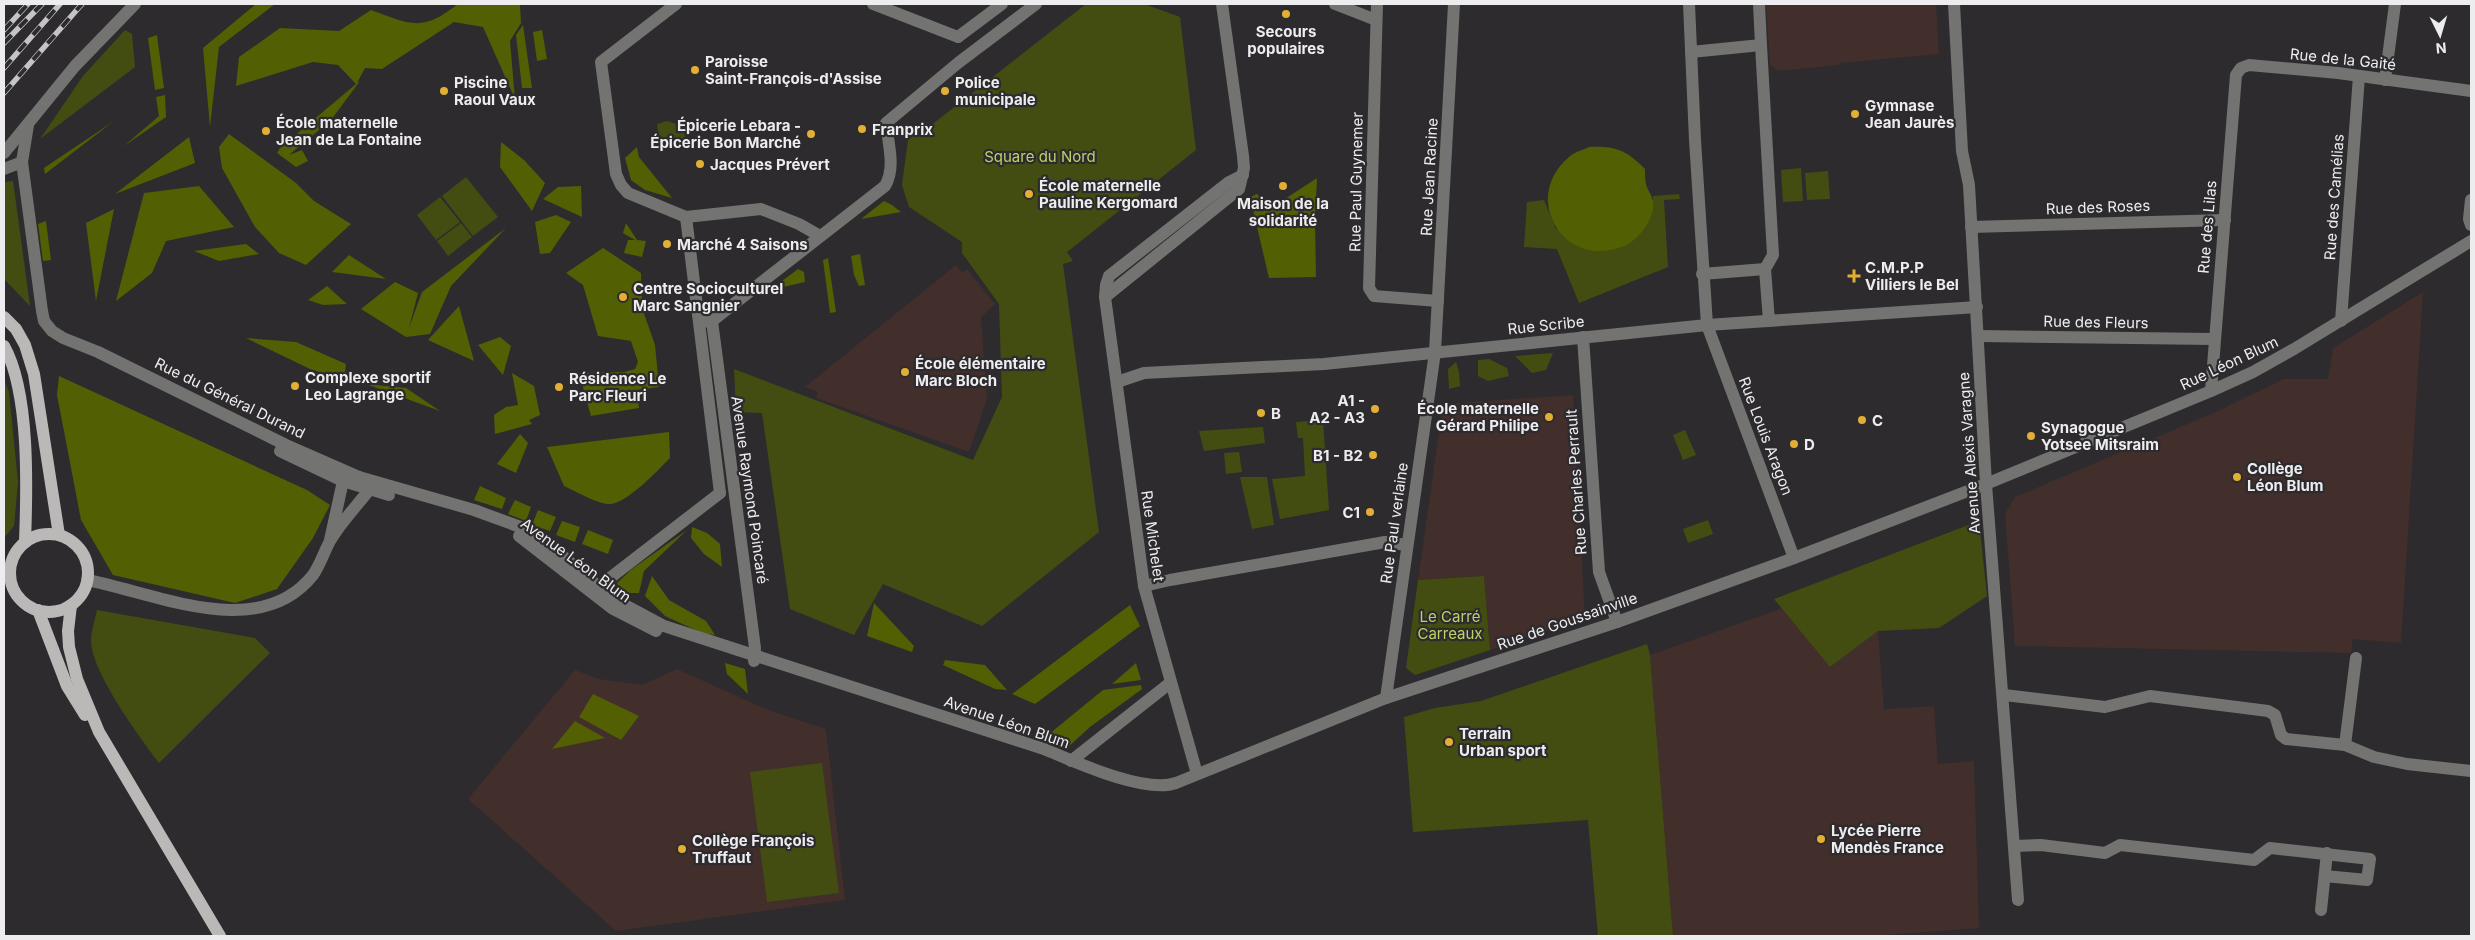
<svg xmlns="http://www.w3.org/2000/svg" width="2475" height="940" font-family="Inter,sans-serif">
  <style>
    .education { fill: #422e2b }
    .green { fill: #444d11 }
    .forest { fill: #525f03 }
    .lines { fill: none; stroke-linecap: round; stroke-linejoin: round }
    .minor { stroke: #737371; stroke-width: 12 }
    .major { stroke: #bab9b7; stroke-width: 12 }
    .rail-casing { stroke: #c4c3c5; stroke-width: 5.5 }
    .rail { stroke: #2d2b2e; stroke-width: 4; stroke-dasharray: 11; stroke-linecap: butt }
    .poi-dot { fill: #e2af34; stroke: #2d2b2e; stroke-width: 2 }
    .labels { text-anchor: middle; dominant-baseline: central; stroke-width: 4.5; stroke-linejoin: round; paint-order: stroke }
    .poi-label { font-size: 15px; font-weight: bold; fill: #edecee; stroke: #2d2b2e; text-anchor: start }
    .street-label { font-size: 15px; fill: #edecee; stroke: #2d2b2e }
    .park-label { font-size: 15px; fill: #bdd166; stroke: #2d2b2e }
  </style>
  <rect width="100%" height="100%" fill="#2d2b2e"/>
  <!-- education -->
  <g class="education">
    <path d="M1766,4H1936L1939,54L1840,63L1839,65L1778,71L1770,65Z"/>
    <path d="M956,265L962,273L967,269L995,304L981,317L987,399L969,452L816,398L818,392L805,387Z"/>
    <path d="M2423,292L2401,643L2353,639L2351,653L2015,646L2005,514L2015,497L2218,411L2283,379H2328L2333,348Z"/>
    <path d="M1573,395L1585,618L1490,650L1484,576L1418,580L1443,404Z"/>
    <path d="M1783,608L1830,667L1878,631L1884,709L1934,706L1938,764L1974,761L1979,928L1873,936H1673L1650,655Z"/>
    <path d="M677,669L768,710L826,729L845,900L616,931L468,799L575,670L599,679L642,685Z"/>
  </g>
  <!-- green -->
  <g class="green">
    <path d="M1086,4H1144L1180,17L1196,150L1067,252L1073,261L1063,264L1099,532L982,626L883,584L854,635L790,609L762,413L736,412L734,369L973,460L1002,397L999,304L962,253V242L909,207L902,185L908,140L923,127L925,130Z"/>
    <path d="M125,30L132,34L135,67L40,139L83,76Z"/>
    <path d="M667,121L682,126L685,137L671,149L660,145L657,124Z"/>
    <path d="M1801,168L1803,201L1783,202L1781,170Z"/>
    <path d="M1828,171L1830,199L1807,200L1805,173Z"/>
    <path d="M466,177L498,217L473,236L442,196Z"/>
    <path d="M13,181L30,306L4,279V182Z"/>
    <path d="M1679,194L1680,199L1664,200L1668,267L1579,303L1557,249L1524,247L1527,202L1544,200L1556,229L1653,209V196Z"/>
    <path d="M440,197L460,222L436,240L417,215Z"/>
    <path d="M461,223L472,237L448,256L437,241Z"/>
    <path d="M1553,353L1546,370L1532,373L1515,356Z"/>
    <path d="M1489,359L1507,368L1509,376L1488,381L1478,376V360Z"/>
    <path d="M1456,362L1459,372L1460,386L1449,389L1448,369Z"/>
    <path d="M4,379L9,392L18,482L14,526L4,538Z"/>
    <path d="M1323,420L1329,510L1280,519L1272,479L1305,476L1303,438H1298L1296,422Z"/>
    <path d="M1263,427L1265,443L1204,451L1199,431Z"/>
    <path d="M1685,430L1696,455L1683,460L1673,435Z"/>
    <path d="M1239,452L1242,472L1226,474L1224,453Z"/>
    <path d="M1240,477H1267L1274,525L1252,529Z"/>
    <path d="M1708,520L1713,534L1688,543L1683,529Z"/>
    <path d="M1979,521L1987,596L1939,628L1878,631L1830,667L1774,599Z"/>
    <path d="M1484,576L1490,650L1415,675L1406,668L1418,580Z"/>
    <path d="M97,610L255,638L270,653L159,763C139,736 92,673 91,641C91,631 95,620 97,610Z"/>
    <path d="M1647,644L1650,655L1673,936H1598L1588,820L1413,832L1404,717L1435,708L1481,701Z"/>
    <path d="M822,763L839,893L767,902L750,772Z"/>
  </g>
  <!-- forest -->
  <g class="forest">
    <path d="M256,4H275L219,47L210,127L203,48Z"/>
    <path d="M458,4L520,5L521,23L510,41L515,99L483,27L454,22L382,69L365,68L357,83L360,81L331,120L289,155L302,150L308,161L296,167L277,153L280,148L356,84L338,65L313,62L236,86L239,57L280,28L339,31L371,10C412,25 422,32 458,4Z"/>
    <path d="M523,25L532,88H522L516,35Z"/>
    <path d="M542,30L547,59L537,61L533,32Z"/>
    <path d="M157,35L164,88L155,90L148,38Z"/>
    <path d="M165,95L166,117L124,146L159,116L156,97Z"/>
    <path d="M114,121L45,174L44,168Z"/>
    <path d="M229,134L296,183L314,201L351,224L306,265L279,253L255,227L222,168L219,147Z"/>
    <path d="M189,137L195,163L115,194Z"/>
    <path d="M501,142L524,160L545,183L532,211L500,167Z"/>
    <path d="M637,147L639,157L672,198L645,190L631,180L625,158Z"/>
    <path d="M1589,147C1616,146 1626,150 1645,169C1645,174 1645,179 1646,184C1648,193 1655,197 1653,209C1650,224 1638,240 1624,246C1564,271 1520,198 1569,157C1574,152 1583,150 1589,147Z"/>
    <path d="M1317,178L1315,221L1316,277L1269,278L1250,197L1257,194L1271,208Z"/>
    <path d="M199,186L234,227L166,241L152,273L116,301L144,193Z"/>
    <path d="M581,186L582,217L543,199L558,187Z"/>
    <path d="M884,201L892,205L901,212L861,219Z"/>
    <path d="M114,209L96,301L86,223Z"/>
    <path d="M556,215L571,222L550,253L540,254L535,222Z"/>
    <path d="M46,221L51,260L43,261L38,224Z"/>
    <path d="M626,223L637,240L646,241L642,257L624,253L628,240H635L623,233Z"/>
    <path d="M506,228L451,286L430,334L406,337L361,309L395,282L418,293L409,328L422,292Z"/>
    <path d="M246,244L259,254L219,261L194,251Z"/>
    <path d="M603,248L641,273L642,308L655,345L659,387L637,390L639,408L591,416L579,373L624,372L635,369L638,362L631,341L598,336L583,285L566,273Z"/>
    <path d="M860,254L865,285L859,286L854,275L851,256Z"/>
    <path d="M349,255L386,279L332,272Z"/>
    <path d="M828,258L836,312L830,313L823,260Z"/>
    <path d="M798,269L804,272L805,282L770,290Z"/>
    <path d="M327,286L347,304L323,305L308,300Z"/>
    <path d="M459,306L474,361L428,340Z"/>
    <path d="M500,337L511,346L503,375L478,345Z"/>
    <path d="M246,338L296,342L346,364L344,380L310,369Z"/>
    <path d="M512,373L534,386L540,415L529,420L532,424L495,434L494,415L506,407L518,405Z"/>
    <path d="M59,376L307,490L330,505L313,538L277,589L235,603L113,575L81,520L57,395Z"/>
    <path d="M366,384L406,388L440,411Z"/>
    <path d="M669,432L670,458C658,470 625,506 608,504C596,503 575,491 564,486L547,447Z"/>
    <path d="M520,434L528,443L516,473L497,464Z"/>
    <path d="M480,486L506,498L502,509L474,500Z"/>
    <path d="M515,500L531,507L526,521L508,514Z"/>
    <path d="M538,510L556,517L550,531L532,525Z"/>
    <path d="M562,521L580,527L575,542L556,535Z"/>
    <path d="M692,527L707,533L720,544L722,567L704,554L691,538Z"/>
    <path d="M588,530L613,540L608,554L582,544Z"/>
    <path d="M687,530L644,571L639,593H629L619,588L617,583L632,569Z"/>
    <path d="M652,576L669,600L706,621L715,635L702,633L665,616L645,596Z"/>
    <path d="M874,603L914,646L912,652L867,636Z"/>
    <path d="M1130,605L1140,626L1035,704L1012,694Z"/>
    <path d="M945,660L985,665L1007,690L995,689L943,665Z"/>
    <path d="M725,663L745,669L748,694L727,674Z"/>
    <path d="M1136,663L1141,680L1112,684Z"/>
    <path d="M1141,685L1142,689L1090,727L1067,748L1043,739L1103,690Z"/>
    <path d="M593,694L639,716L621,740L579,717Z"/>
    <path d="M575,721L605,738L552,749Z"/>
  </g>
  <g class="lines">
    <!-- minor -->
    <g class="minor">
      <path d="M676,4L601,62L616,174L621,185L628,193L686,217L761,209L799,224L820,236"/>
      <path d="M873,4L958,37"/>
      <path d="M1335,4L1376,20"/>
      <path d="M1377,4L1369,288L1374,296L1438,301"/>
      <path d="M1954,4L1962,151L1969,185L1986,484L2018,900"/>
      <path d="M958,37L1002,4"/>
      <path d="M1761,45L1773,255L1765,269L1769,321"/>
      <path d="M1691,52L1761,45L1759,4"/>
      <path d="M2385,80L2395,4"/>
      <path d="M28,125L22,162L42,311L44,321L52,331L63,338L98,352L286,445L359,477L474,510L523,528L551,546L599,587L623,604L664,626L1044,749C1075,762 1145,794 1176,783L1386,698L1617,622L1794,558L1986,484L2211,391L2253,372L2294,349L2471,241"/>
      <path d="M4,153L75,66L135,4"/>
      <path d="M4,169L22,162"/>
      <path d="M2471,200L2469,219L2471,225"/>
      <path d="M686,217L720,493"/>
      <path d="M1971,227L2225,220"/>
      <path d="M1702,274L1765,269"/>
      <path d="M1105,297L1239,189L1244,168L1243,156L1222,4"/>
      <path d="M712,321L755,648L754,661"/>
      <path d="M2341,321L2359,76"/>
      <path d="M699,322L712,321L885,186C896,168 888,143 886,123L958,63L1036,4"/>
      <path d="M1979,336L2213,339"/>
      <path d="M1583,337L1599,572L1617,622"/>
      <path d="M1117,382L1144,373L1324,364L1707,325L1695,140L1689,4"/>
      <path d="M2211,391L2236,75L2241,68L2249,65L2338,73L2471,91"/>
      <path d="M280,451L343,481L389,495"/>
      <path d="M519,536L613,609L656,631"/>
      <path d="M1794,558L1707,325L1977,307"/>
      <path d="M87,580C156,593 259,643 313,575C320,565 324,552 330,541C340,523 356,507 369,490L359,477L343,481L330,540"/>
      <path d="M1144,586L1170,580L1385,542L1407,545"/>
      <path d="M593,591L720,493"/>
      <path d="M2004,695L2105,707L2150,696L2268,711L2275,715L2281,735L2286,739L2345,745L2374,757L2407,764L2471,771"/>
      <path d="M1386,698L1435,352L1454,4"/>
      <path d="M2345,745L2356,658"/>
      <path d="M1071,761L1170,683"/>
      <path d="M1197,774L1144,586L1105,297L1106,285L1109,276L1229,182L1243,175"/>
      <path d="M2014,846L2041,845L2105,853L2120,845L2254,860L2270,848L2370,859L2367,880L2325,876"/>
      <path d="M2321,910L2327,853"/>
    </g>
    <!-- major -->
    <g class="major">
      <path d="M4,317L16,329L25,345L34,374L59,535"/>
      <path d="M4,346C30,392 27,489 25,542"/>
      <circle cx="49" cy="573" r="39"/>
      <path d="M71,605L68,631L69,647L77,679L99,732L220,936"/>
      <path d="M38,610L67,686L85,715"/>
    </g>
    <defs>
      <g id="rail">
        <path d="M4,30L28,4"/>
        <path d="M4,43L42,4"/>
        <path d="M4,68L60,4"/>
        <path d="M4,93L82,4"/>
      </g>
    </defs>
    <!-- rail casing -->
    <use href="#rail" class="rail-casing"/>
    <!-- rail -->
    <use href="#rail" class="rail"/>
  </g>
  <!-- markers -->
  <g class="poi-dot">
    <circle cx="1286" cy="14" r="5"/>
    <circle cx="695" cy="70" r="5"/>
    <circle cx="444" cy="91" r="5"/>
    <circle cx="945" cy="91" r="5"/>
    <circle cx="1855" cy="114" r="5"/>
    <circle cx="862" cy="129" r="5"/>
    <circle cx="266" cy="131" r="5"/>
    <circle cx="811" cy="134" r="5"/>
    <circle cx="700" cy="164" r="5"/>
    <circle cx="1283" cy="186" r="5"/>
    <circle cx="1029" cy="194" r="5"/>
    <circle cx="667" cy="244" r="5"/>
    <path d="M1851.5 268.5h5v5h5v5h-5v5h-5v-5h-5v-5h5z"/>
    <circle cx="623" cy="297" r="5"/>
    <circle cx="905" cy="372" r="5"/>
    <circle cx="295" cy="386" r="5"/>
    <circle cx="559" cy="387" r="5"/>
    <circle cx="1375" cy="409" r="5"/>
    <circle cx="1261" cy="413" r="5"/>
    <circle cx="1549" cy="417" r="5"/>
    <circle cx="1862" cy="420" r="5"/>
    <circle cx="2031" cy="436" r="5"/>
    <circle cx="1794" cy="444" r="5"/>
    <circle cx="1373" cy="455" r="5"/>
    <circle cx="2237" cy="477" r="5"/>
    <circle cx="1370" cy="512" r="5"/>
    <circle cx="1449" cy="742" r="5"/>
    <circle cx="1821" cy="839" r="5"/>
    <circle cx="682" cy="849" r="5"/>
  </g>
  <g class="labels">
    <!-- poi labels -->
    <g class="poi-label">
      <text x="1286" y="31" text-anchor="middle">Secours<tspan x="1286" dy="17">populaires</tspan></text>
      <text x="705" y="61">Paroisse<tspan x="705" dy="17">Saint-François-d'Assise</tspan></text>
      <text x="454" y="82">Piscine<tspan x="454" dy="17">Raoul Vaux</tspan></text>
      <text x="955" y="82">Police<tspan x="955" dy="17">municipale</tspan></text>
      <text x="1865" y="105">Gymnase<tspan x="1865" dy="17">Jean Jaurès</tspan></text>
      <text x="276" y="122">École maternelle<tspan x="276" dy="17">Jean de La Fontaine</tspan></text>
      <text x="801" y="125" text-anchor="end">Épicerie Lebara -<tspan x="801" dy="17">Épicerie Bon Marché</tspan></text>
      <text x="872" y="129">Franprix</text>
      <text x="710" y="164">Jacques Prévert</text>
      <text x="1039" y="185">École maternelle<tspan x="1039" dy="17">Pauline Kergomard</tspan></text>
      <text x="1283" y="203" text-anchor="middle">Maison de la<tspan x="1283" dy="17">solidarité</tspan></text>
      <text x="677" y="244">Marché 4 Saisons</text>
      <text x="1865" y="267">C.M.P.P<tspan x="1865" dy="17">Villiers le Bel</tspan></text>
      <text x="633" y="288">Centre Socioculturel<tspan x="633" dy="17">Marc Sangnier</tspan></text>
      <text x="915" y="363">École élémentaire<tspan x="915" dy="17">Marc Bloch</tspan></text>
      <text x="305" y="377">Complexe sportif<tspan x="305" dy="17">Leo Lagrange</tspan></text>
      <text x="569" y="378">Résidence Le<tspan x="569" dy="17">Parc Fleuri</tspan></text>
      <text x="1365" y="400" text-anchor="end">A1 -<tspan x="1365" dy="17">A2 - A3</tspan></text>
      <text x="1539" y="408" text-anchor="end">École maternelle<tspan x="1539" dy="17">Gérard Philipe</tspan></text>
      <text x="1271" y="413">B</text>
      <text x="1872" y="420">C</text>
      <text x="2041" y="427">Synagogue<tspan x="2041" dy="17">Yotsee Mitsraim</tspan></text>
      <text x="1804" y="444">D</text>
      <text x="1363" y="455" text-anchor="end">B1 - B2</text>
      <text x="2247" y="468">Collège<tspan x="2247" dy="17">Léon Blum</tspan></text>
      <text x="1360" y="512" text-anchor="end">C1</text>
      <text x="1459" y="733">Terrain<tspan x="1459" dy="17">Urban sport</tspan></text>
      <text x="1831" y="830">Lycée Pierre<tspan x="1831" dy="17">Mendès France</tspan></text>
      <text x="692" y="840">Collège François<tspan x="692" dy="17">Truffaut</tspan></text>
    </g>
    <!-- street labels -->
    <g class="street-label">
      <text transform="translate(2343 59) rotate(6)">Rue de la Gaité</text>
      <text transform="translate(1429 177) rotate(-87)">Rue Jean Racine</text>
      <text transform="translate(1356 182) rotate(-89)">Rue Paul Guynemer</text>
      <text transform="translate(2334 197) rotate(-86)">Rue des Camélias</text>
      <text transform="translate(2098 207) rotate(-2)">Rue des Roses</text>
      <text transform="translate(2207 227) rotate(-85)">Rue des Lilas</text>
      <text transform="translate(2096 322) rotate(1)">Rue des Fleurs</text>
      <text transform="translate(1546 325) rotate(-6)">Rue Scribe</text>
      <text transform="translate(2229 363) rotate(-25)">Rue Léon Blum</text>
      <text transform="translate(230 398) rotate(26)">Rue du Général Durand</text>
      <text transform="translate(1766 436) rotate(69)">Rue Louis Aragon</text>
      <text transform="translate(1969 453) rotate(-94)">Avenue Alexis Varagne</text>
      <text transform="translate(1576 482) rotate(-94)">Rue Charles Perrault</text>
      <text transform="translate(750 490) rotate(82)">Avenue Raymond Poincaré</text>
      <text transform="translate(1394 523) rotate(-82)">Rue Paul verlaine</text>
      <text transform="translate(1153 536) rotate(82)">Rue Michelet</text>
      <text transform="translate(576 560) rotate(36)">Avenue Léon Blum</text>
      <text transform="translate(1567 621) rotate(-19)">Rue de Goussainville</text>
      <text transform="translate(1007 722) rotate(19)">Avenue Léon Blum</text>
    </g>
    <!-- park labels -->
    <g class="park-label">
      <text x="1040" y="156">Square du Nord</text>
      <text x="1450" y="616">Le Carré<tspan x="1450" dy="17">Carreaux</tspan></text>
    </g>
  </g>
  <!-- border -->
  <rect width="2475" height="940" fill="none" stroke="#edecee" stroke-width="10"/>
  <!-- north arrow -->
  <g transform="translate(2440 35) rotate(175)" stroke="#2d2b2e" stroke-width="4" paint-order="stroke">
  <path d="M0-4L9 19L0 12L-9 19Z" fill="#edecee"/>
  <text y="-8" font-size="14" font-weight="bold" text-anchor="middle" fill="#edecee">N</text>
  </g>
</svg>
